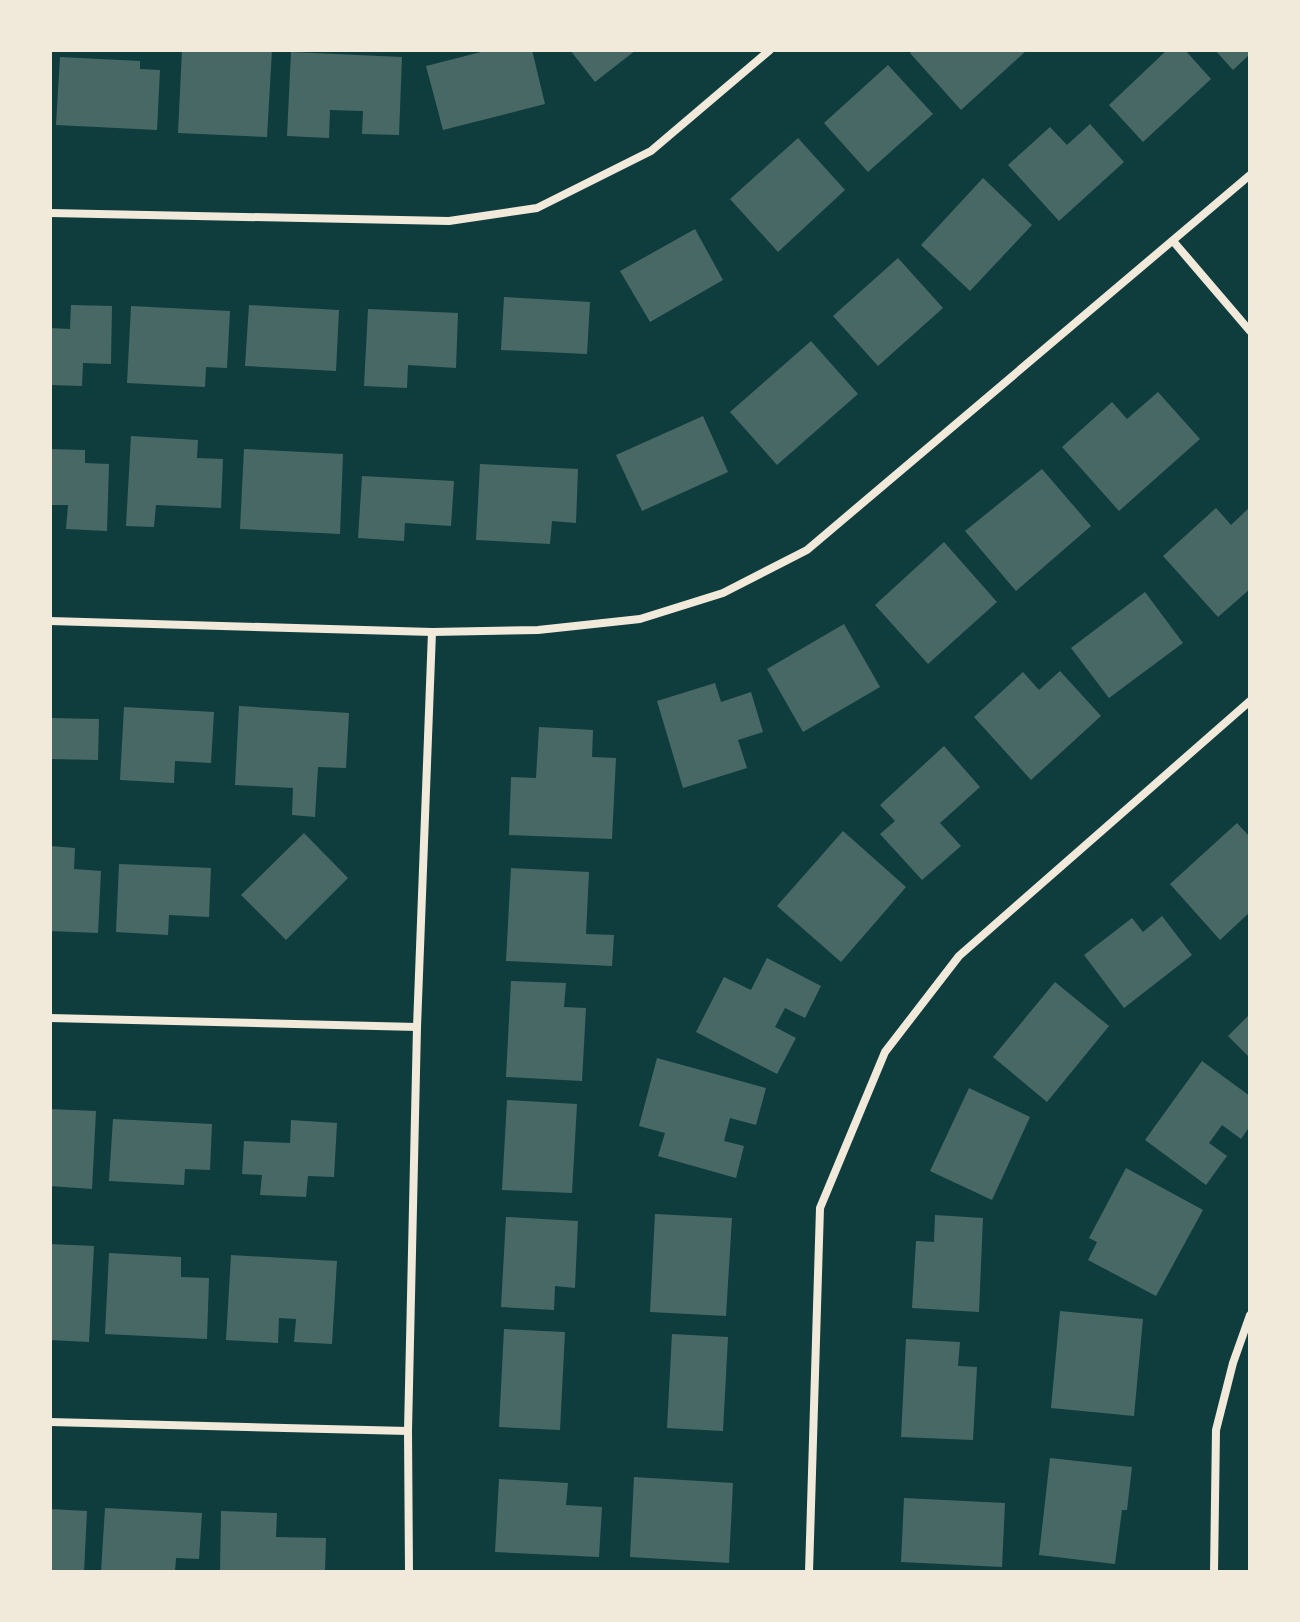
<svg xmlns="http://www.w3.org/2000/svg" width="1300" height="1622" font-family="'Alegreya Sans',sans-serif">
  <style>
    .building { fill: #486865 }
    .lines { fill: none; stroke-linecap: round; stroke-linejoin: round }
    .minor { stroke: #f1e9da; stroke-width: 8 }
  </style>
  <rect width="100%" height="100%" fill="#0f3d3e"/>
  <!-- building -->
  <g class="building">
    <path d="M182,50H272L267,137L178,133Z"/>
    <path d="M489,50H532L545,104L443,130L426,66Z"/>
    <path d="M570,50H636L595,82Z"/>
    <path d="M914,50H1027L961,110L910,53Z"/>
    <path d="M1167,50H1185L1211,79L1143,142L1109,105Z"/>
    <path d="M1215,50H1250V54L1233,70Z"/>
    <path d="M291,52L402,57L399,135L362,134L363,111L330,110L329,138L287,136Z"/>
    <path d="M60,57L140,61V69L160,70L157,130L56,125Z"/>
    <path d="M888,65L933,114L868,172L824,123Z"/>
    <path d="M1090,124L1124,162L1059,221L1008,165L1050,127L1067,145Z"/>
    <path d="M798,138L845,190L778,252L730,199Z"/>
    <path d="M983,178L1032,225L970,291L921,245Z"/>
    <path d="M695,229L723,280L650,322L620,271Z"/>
    <path d="M898,258L943,308L878,366L833,316Z"/>
    <path d="M504,297L590,302L587,354L501,350Z"/>
    <path d="M71,305L112,306L111,364L83,363L82,386L50,385V328L70,329Z"/>
    <path d="M249,305L339,310L336,371L245,366Z"/>
    <path d="M131,306L230,311L227,368L206,367L205,387L127,383Z"/>
    <path d="M368,309L458,313L456,368L408,365L407,388L364,386Z"/>
    <path d="M811,341L858,394L777,465L730,412Z"/>
    <path d="M1158,392L1200,439L1119,511L1062,447L1112,402L1127,419Z"/>
    <path d="M703,416L728,472L642,511L616,455Z"/>
    <path d="M131,436L198,440L197,458L223,459L221,508L156,505L154,527L126,526Z"/>
    <path d="M50,449L85,450V463L109,464L107,531L66,529L68,505H50Z"/>
    <path d="M244,449L343,454L340,534L240,529Z"/>
    <path d="M480,464L578,469L576,523L552,521L550,544L476,540Z"/>
    <path d="M1042,469L1091,526L1016,591L965,531Z"/>
    <path d="M362,476L454,481L451,526L405,523L404,541L358,538Z"/>
    <path d="M1250,507V589L1218,617L1163,556L1216,508L1231,525Z"/>
    <path d="M944,542L997,602L928,664L875,605Z"/>
    <path d="M1145,592L1183,643L1109,698L1071,648Z"/>
    <path d="M844,624L880,687L803,732L767,669Z"/>
    <path d="M1060,671L1101,716L1031,780L974,717L1023,672L1039,690Z"/>
    <path d="M715,683L721,702L751,692L763,732L738,740L747,768L683,788L657,701Z"/>
    <path d="M239,706L349,713L346,768L318,767L315,817L292,815L293,788L235,785Z"/>
    <path d="M124,707L214,712L211,763L175,761L174,783L120,780Z"/>
    <path d="M50,718L99,719L98,760L50,759Z"/>
    <path d="M539,727L593,730L592,757L616,758L612,839L509,835L511,777L536,778Z"/>
    <path d="M944,746L980,787L940,823L961,846L922,880L880,834L895,821L880,805Z"/>
    <path d="M1237,823L1250,837V912L1220,940L1170,884Z"/>
    <path d="M843,831L906,887L841,962L777,906Z"/>
    <path d="M304,833L348,878L286,940L241,895Z"/>
    <path d="M50,846L75,848L74,869L101,871L98,933L50,931Z"/>
    <path d="M119,864L211,868L209,917L169,915L168,935L116,932Z"/>
    <path d="M511,868L589,872L586,934L614,935L612,966L506,961Z"/>
    <path d="M1162,916L1192,955L1124,1008L1084,955L1132,918L1143,932Z"/>
    <path d="M767,958L821,986L805,1018L785,1008L775,1027L796,1038L777,1074L696,1032L724,977L751,990Z"/>
    <path d="M511,981L566,983L564,1007L586,1008L582,1081L506,1077Z"/>
    <path d="M1055,982L1109,1026L1047,1102L993,1057Z"/>
    <path d="M1250,1014V1058L1228,1036Z"/>
    <path d="M657,1058L766,1088L756,1125L730,1118L724,1141L744,1146L736,1178L658,1156L665,1133L639,1126Z"/>
    <path d="M1202,1061L1250,1096V1126L1241,1139L1222,1125L1209,1143L1227,1156L1206,1185L1145,1140Z"/>
    <path d="M969,1088L1030,1117L992,1200L930,1171Z"/>
    <path d="M507,1100L577,1104L572,1193L502,1190Z"/>
    <path d="M50,1109L96,1111L92,1189L50,1186Z"/>
    <path d="M113,1119L212,1124L210,1170L185,1169L184,1185L109,1181Z"/>
    <path d="M291,1120L337,1123L334,1177L308,1176L306,1197L260,1195L262,1175L242,1174L244,1141L290,1143Z"/>
    <path d="M1126,1168L1203,1210L1156,1296L1088,1260L1097,1242L1089,1238Z"/>
    <path d="M655,1214L732,1218L726,1316L650,1312Z"/>
    <path d="M935,1215L983,1218L979,1312L912,1308L916,1241L934,1242Z"/>
    <path d="M506,1217L578,1221L575,1288L555,1286L554,1310L501,1307Z"/>
    <path d="M50,1244L94,1246L89,1342L50,1340Z"/>
    <path d="M109,1253L181,1257V1277L209,1278L207,1339L105,1334Z"/>
    <path d="M231,1255L337,1261L332,1344L294,1342L296,1319L279,1318L278,1343L226,1340Z"/>
    <path d="M1060,1311L1143,1319L1134,1416L1051,1408Z"/>
    <path d="M504,1329L565,1332L560,1430L499,1427Z"/>
    <path d="M672,1334L728,1337L723,1431L667,1428Z"/>
    <path d="M906,1339L960,1342L958,1366L977,1367L973,1440L901,1437Z"/>
    <path d="M1050,1458L1132,1467L1127,1510H1122L1115,1564L1039,1555Z"/>
    <path d="M634,1477L733,1483L729,1563L630,1557Z"/>
    <path d="M499,1479L568,1483L566,1505L602,1507L599,1557L495,1552Z"/>
    <path d="M904,1498L1005,1503L1002,1567L901,1562Z"/>
    <path d="M105,1508L202,1513L199,1559L176,1558L175,1572H101Z"/>
    <path d="M50,1509L87,1511L84,1572H50Z"/>
    <path d="M221,1511L277,1513L276,1537L326,1538L325,1572H220Z"/>
  </g>
  <g class="lines">
    <!-- minor -->
    <g class="minor">
      <path d="M50,213L449,221L537,208L651,151L770,50"/>
      <path d="M1173,241L1250,331"/>
      <path d="M50,621L432,632L538,630L640,619L723,593L807,550L1250,175"/>
      <path d="M50,1018L417,1027"/>
      <path d="M50,1422L408,1431"/>
      <path d="M409,1572L408,1431L417,1027L432,632"/>
      <path d="M809,1572L820,1208L885,1052L959,956L1250,701"/>
      <path d="M1214,1572L1216,1430L1233,1363L1250,1315"/>
    </g>
  </g>
  <!-- border -->
  <rect width="1300" height="1622" fill="none" stroke="#f1e9da" stroke-width="104"/>
</svg>
